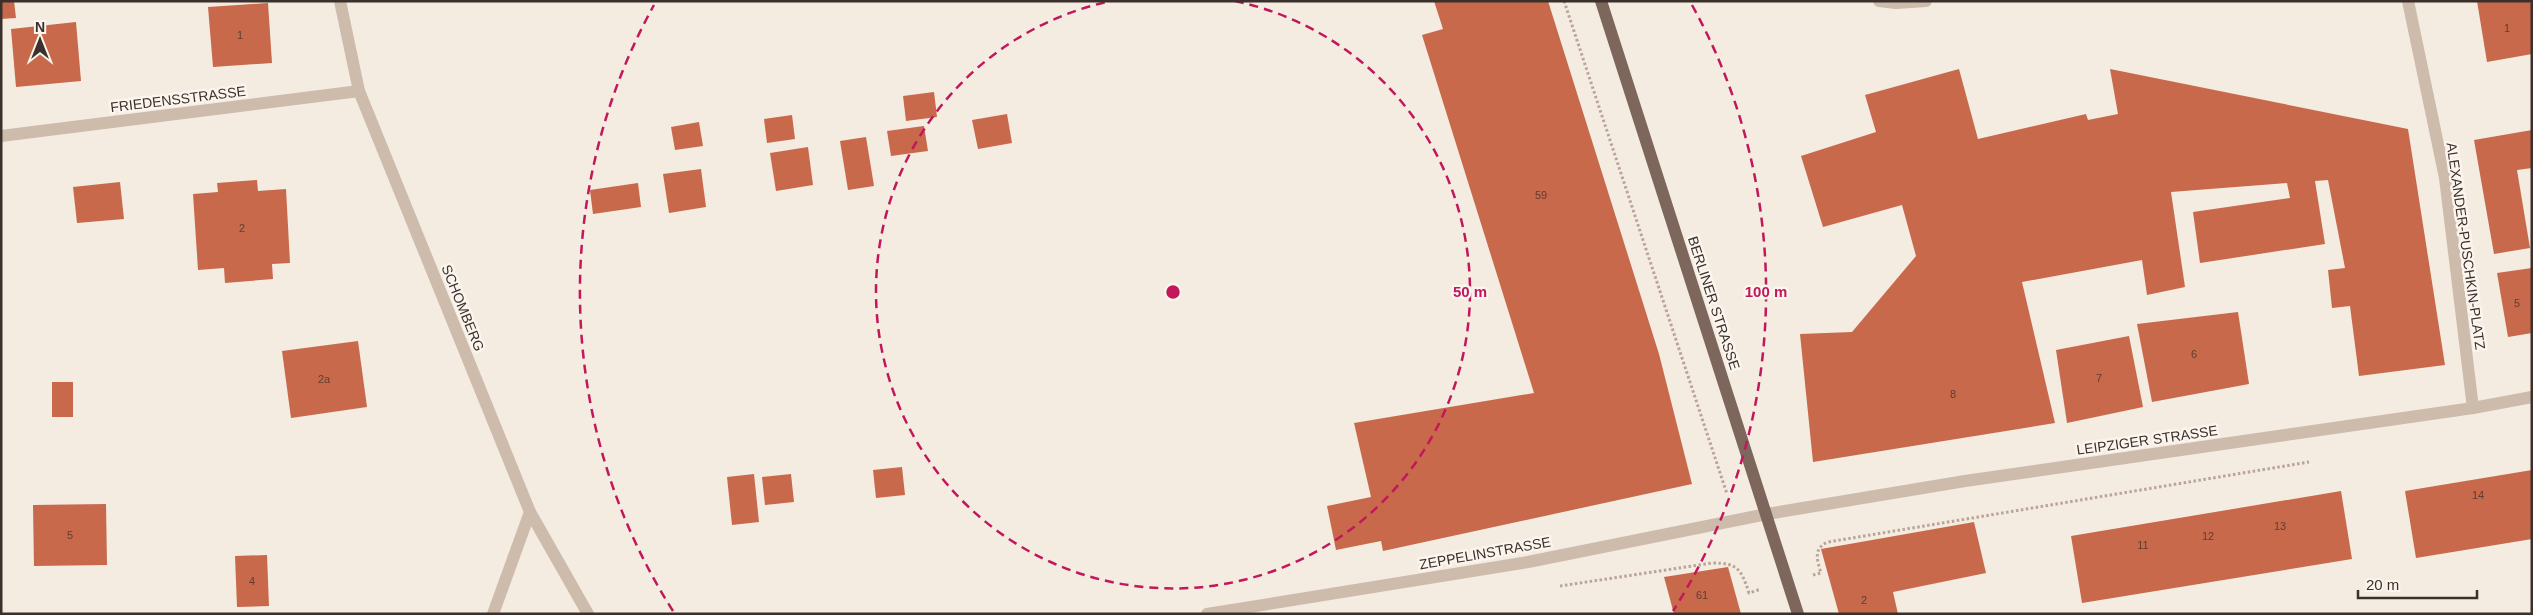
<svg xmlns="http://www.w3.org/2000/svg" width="2533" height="615" font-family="Arial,sans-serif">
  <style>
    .building { fill: #c8694b }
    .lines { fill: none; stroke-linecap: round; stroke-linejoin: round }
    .path { stroke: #b9a596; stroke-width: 3; stroke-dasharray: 2.5 2.5; stroke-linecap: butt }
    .minor { stroke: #cdbbac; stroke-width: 12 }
    .major { stroke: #7d675c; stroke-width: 12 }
    .ring { fill: none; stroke: #c2185b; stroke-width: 2.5; stroke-dasharray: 9 6 }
    .labels { text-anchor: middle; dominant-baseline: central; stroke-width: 5; stroke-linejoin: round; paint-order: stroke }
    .number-label { font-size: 11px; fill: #5e3e33 }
    .street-label { font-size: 14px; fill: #3b302b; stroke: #fbf5ee }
    .centre { fill: #c2185b; stroke: #fbf5ee; stroke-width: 2.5 }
    .ring-label { font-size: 15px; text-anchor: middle; font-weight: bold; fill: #c2185b; stroke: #fbf5ee; stroke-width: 5; stroke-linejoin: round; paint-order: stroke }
  </style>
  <rect width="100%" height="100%" fill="#f4ebe1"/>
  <!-- building -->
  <g class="building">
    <path d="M1,1H14L16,18L1,19Z"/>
    <path d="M1434,1H1548L1659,354L1692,484L1383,551L1381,541L1336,550L1327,506L1371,497L1354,423L1534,393L1422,35L1443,29Z"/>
    <path d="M2477,1H2532V54L2487,62Z"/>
    <path d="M268,3L272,63L213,67L208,7Z"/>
    <path d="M76,22L81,81L16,87L11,29Z"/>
    <path d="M1959,69L1978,139L2086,114L2088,120L2118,114L2110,69L2408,129L2445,365L2359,376L2350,306L2332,308L2328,270L2345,268L2328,180L2315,181L2325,244L2200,263L2193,212L2290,198L2287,183L2171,192L2185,287L2147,295L2142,260L2022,282L2055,423L1813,462L1800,334L1852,332L1916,256L1902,205L1823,227L1801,156L1876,132L1865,95Z"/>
    <path d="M934,92L937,117L906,121L903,96Z"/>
    <path d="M1007,114L1012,143L978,149L972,120Z"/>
    <path d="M792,115L795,139L767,143L764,119Z"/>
    <path d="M699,122L703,146L675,150L671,127Z"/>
    <path d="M924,126L928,151L891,156L887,131Z"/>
    <path d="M2532,130V168L2517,170L2530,248L2494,254L2474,140Z"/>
    <path d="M866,137L874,186L848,190L840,141Z"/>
    <path d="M808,147L813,185L776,191L770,153Z"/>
    <path d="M701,169L706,207L669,213L663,174Z"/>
    <path d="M257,180L258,191L286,189L290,263L272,264L273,279L225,283L224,268L198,270L193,194L218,192L217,183Z"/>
    <path d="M120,182L124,219L77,223L73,187Z"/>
    <path d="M638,183L641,207L593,214L590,190Z"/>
    <path d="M2532,268V333L2508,337L2497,273Z"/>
    <path d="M2238,312L2249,384L2152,402L2137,324Z"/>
    <path d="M2129,336L2143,407L2067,423L2056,350Z"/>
    <path d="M358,341L367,407L291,418L282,351Z"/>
    <rect x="52" y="382" width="21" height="35"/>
    <path d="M902,467L905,495L876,498L873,470Z"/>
    <path d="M2532,470V539L2416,558L2405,491Z"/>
    <path d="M754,474L759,522L732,525L727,477Z"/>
    <path d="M791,474L794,502L765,505L762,477Z"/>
    <path d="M2341,491L2352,559L2082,603L2071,536Z"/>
    <path d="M106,504L107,565L34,566L33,505Z"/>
    <path d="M1974,522L1986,573L1893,592L1898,614H1839L1821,549Z"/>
    <path d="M267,555L269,606L237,607L235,556Z"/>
    <path d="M1728,567L1741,614H1674L1664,577Z"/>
  </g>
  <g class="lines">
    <!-- path -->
    <g class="path">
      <path d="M1564,1L1727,494"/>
      <path d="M1813,575L1821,573C1817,560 1813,548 1828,542L2309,462"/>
      <path d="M1560,586L1712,563C1738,563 1741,569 1749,593L1761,589"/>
    </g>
    <!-- minor -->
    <g class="minor">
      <path d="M340,1L359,91L530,512L588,614"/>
      <path d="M1879,1L1896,3L1926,1"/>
      <path d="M2408,1L2445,178L2473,408"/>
      <path d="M1,136L359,91"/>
      <path d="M493,614L530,512"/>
      <path d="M1207,614L1528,562L1767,514L1965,481L2473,408L2532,397"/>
    </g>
    <!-- major -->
    <path class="major" d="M1601,1L1798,614"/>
  </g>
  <!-- distance rings -->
  <g class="ring">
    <path d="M1235 1A297 297 0 1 1 1111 1"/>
    <path d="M673 611A593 593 0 0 1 654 5M1692 5A593 593 0 0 1 1673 611"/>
  </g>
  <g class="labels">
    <!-- number labels -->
    <g class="number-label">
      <text x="2507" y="28">1</text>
      <text x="240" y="35">1</text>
      <text x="1541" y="195">59</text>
      <text x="242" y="228">2</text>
      <text x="2517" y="303">5</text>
      <text x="2194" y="354">6</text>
      <text x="2099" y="378">7</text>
      <text x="324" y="379">2a</text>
      <text x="1953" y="394">8</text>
      <text x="2478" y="495">14</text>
      <text x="2280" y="526">13</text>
      <text x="70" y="535">5</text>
      <text x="2208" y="536">12</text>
      <text x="2143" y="545">11</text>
      <text x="252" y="581">4</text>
      <text x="1702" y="595">61</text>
      <text x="1864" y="600">2</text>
    </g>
    <!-- street labels -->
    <g class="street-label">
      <text transform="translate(178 99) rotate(-7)">FRIEDENSSTRASSE</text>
      <text transform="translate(2466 246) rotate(82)">ALEXANDER-PUSCHKIN-PLATZ</text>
      <text transform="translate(1714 303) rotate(72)">BERLINER STRASSE</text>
      <text transform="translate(463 308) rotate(68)">SCHOMBERG</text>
      <text transform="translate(2147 440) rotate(-8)">LEIPZIGER STRASSE</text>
      <text transform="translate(1485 553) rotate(-10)">ZEPPELINSTRASSE</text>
    </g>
  </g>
  <circle cx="1173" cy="292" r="8" class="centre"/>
  <g class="ring-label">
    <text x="1470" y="297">50 m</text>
    <text x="1766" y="297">100 m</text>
  </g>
  <!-- border -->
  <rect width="2533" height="615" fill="none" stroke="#3b302b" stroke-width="5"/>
  <!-- north arrow -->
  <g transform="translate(40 40)" stroke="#fbf5ee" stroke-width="4" paint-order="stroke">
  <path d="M0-4L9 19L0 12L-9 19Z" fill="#3b302b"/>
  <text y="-8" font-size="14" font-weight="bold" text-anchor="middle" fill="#3b302b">N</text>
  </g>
  <!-- scale -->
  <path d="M2358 590v8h119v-8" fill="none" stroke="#3b302b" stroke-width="2.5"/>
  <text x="2366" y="590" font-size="15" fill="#3b302b" stroke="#fbf5ee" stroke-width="4" paint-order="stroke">20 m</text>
</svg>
